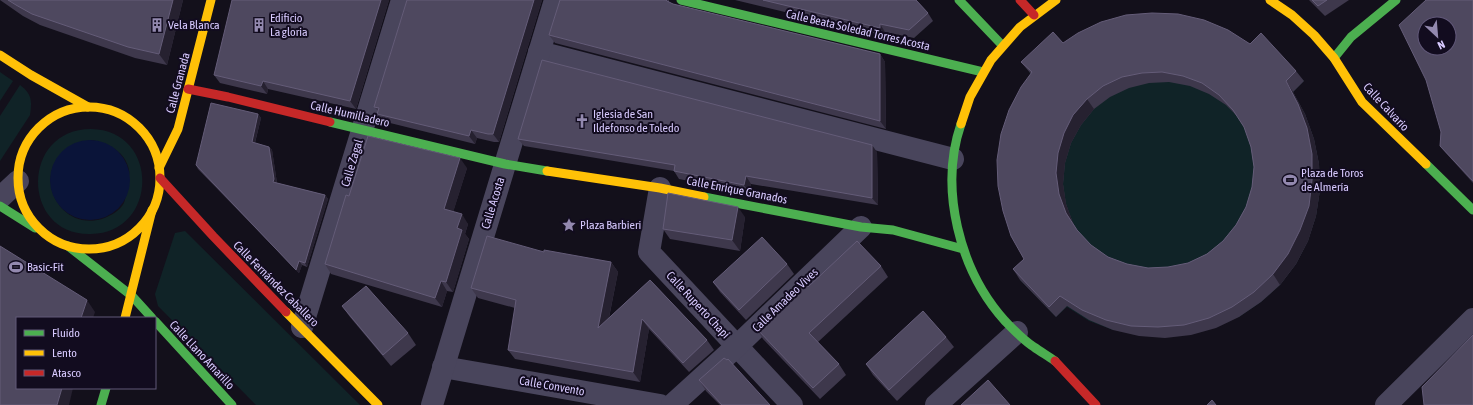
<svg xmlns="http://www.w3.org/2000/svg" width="1473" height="405" font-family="'Asap Condensed',sans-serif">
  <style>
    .green { fill: #102327; fill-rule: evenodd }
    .water { fill: #0a1439 }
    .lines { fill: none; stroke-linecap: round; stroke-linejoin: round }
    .street { stroke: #49455c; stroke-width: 22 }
    .fast { stroke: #4caf50; stroke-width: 9 }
    .slow { stroke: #ffc107; stroke-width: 9 }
    .jam { stroke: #c62828; stroke-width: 9 }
    .wall { fill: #3e384c; fill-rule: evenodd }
    .shaded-wall { fill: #262130 }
    .building { fill: #4e485f; stroke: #645c78; fill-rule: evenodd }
    .labels { text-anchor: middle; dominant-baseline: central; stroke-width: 4; stroke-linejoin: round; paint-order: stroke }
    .poi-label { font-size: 12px; fill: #d8caff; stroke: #120c1f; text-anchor: start }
    .street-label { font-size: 12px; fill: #d8caff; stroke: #120c1f }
  </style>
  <rect width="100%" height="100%" fill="#13101b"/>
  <!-- green -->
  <g class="green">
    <path d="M1268,44L1304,81L1293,92L1305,114L1314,139L1319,164L1320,190L1316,216L1308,241L1296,264L1280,285L1261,302L1239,317L1113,330L1089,321L1067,307L1056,317L1020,280L1031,269L1039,83L1029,72L1070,53L1257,54Z"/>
    <path d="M0,72L13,81L0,101Z"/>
    <path d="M20,85C32,94 32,101 30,115L0,161V116Z"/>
    <path d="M91,129C160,130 159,233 91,234C21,236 20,129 91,129ZM91,140C107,143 126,151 129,170C130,174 128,180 127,185C126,190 126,198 124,203C120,211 110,216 102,219C51,234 23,151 91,140Z"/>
    <path d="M185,231L360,405H256L158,306L155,294L175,233Z"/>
  </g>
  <!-- water -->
  <circle class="water" cx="90" cy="180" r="40"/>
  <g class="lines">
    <!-- street -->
    <g class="street">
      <path d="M539,52L953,159"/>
      <path d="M660,188L649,252L792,405"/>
      <path d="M0,198L18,181"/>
      <path d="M302,327L402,0"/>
      <path d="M443,367L660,405"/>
      <path d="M432,405L555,0"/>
      <path d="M672,405L737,346L861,227"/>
      <path d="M936,405L1017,332"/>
      <path d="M1386,405L1473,319"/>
    </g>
    <!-- fast -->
    <g class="fast">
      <path d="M681,0L983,72"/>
      <path d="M959,0L1002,45"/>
      <path d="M1334,58L1351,37L1396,0"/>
      <path d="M330,122L505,164L547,171"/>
      <path d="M961,124C939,188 959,270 1005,321C1014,330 1023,340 1034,347C1041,352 1048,356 1055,361"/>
      <path d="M1426,164L1473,210"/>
      <path d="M704,197L861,227L893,230L963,249"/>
      <path d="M0,206L35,228"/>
      <path d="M68,246L132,296L152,318"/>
      <path d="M155,321L232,405"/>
      <path d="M101,405L106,388"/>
    </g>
    <!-- slow -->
    <g class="slow">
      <path d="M1270,0L1292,15L1314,35L1334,58L1362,102L1426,164"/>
      <path d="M0,55L31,75L88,107"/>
      <circle cx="89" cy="178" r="71"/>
      <path d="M961,124L970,97L991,60L1020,27L1056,0"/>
      <path d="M159,168L178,129L211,0"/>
      <path d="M547,171L660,188L704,197"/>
      <path d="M286,312L378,405"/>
      <path d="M125,318L152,210"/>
    </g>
    <!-- jam -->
    <g class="jam">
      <path d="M1020,0L1034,15"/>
      <path d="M188,89L228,97L330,122"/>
      <path d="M160,178L213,236L286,312"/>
      <path d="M1055,361L1096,405"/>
    </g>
  </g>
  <!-- wall -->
  <g class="wall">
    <path d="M0,0H183L167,65L135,58L40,25L23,16Z"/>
    <path d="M389,0L356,109L268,89L267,94L220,83L214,75Z"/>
    <path d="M407,0H542L499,142H494L477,138L475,144L382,121L377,114L378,111L374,107Z"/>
    <path d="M669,0V2L673,4L880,54L885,62L886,129L555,43L549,35Z"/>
    <path d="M735,0H916L928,13L933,21L914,38L885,32V36Z"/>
    <path d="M1309,0H1349L1325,16Z"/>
    <path d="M1473,0V183L1446,153L1440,146L1441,132Z"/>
    <path d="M1063,43L1250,44L1296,71L1304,81L1293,92L1305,114L1314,139L1319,164L1320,190L1316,216L1308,241L1296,264L1280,285L1261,302L1239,317L1216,328L1191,335L1165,338L1139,336L1113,330L1089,320L1067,306L1056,317L1020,280L1013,269L1024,259L1031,74L1021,62ZM1169,82L1190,86L1209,94L1226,105L1238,117L1244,127L1251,147L1254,167L1252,187L1246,207L1236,225L1223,241L1207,254L1188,263L1168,267L1148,268L1127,264L1108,257L1091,245L1079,233L1073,223L1066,204L1063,184L1065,163L1071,143L1081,125L1094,109L1110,97L1129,88L1149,83Z"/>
    <path d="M258,114L261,118L255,143L269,147L272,150L277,183L325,195L328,199L307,267L302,265L299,273L198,169L196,165Z"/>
    <path d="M518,139L877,152L878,205L751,184L750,193L679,179L674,171L524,146Z"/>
    <path d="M467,168L453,212L468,224L465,234L469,239L453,292L447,291L442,307L331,274L325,264L349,196Z"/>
    <path d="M745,217L740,251L670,239L663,229Z"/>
    <path d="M544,252L611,262L618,272L609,318L650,280L707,340L714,350L689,372L649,329L640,382L515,359L508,350L515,308L478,298L471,288Z"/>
    <path d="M787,264L794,274L746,320L720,292L713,282Z"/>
    <path d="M881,266L888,277L818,342L839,364L846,375L820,399L763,339L756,328L808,287Z"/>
    <path d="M342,306L408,333L416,345L391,366L350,317Z"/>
    <path d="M946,337L954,347L897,401L873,375L866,364Z"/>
    <path d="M699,380L770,405H720L706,391Z"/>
  </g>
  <!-- shaded-wall -->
  <g class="shaded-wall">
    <path d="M173,0H183L167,65L159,54Z"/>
    <path d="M381,0H389L356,109L350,101Z"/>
    <path d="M534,0H542L499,142L493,134Z"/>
    <path d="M880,24L885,32V36L880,28Z"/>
    <path d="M880,54L885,62L886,129L880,121Z"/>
    <path d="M263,81L268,89L267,94L261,86Z"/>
    <path d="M1286,81L1293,92L1305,114L1314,139L1319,164L1320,190L1316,216L1308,241L1296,264L1280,285L1273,274Z"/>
    <path d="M1087,99L1094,109L1081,125L1071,143L1065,163L1063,184L1066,204L1073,223L1084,241L1066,213L1059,194L1056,173L1058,153L1064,133L1073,115Z"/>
    <path d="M258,114L261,118L254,146L252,142Z"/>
    <path d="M471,130L477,138L475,144L469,136Z"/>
    <path d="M872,145L877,152L878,205L872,198Z"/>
    <path d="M269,147L272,150L277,183L276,186L273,182Z"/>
    <path d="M460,158L467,168L451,219L444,209Z"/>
    <path d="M746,176L751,184L750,193L744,185Z"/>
    <path d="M325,195L328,199L307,267L305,263Z"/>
    <path d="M738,207L745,217L740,251L732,240Z"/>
    <path d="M462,214L468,224L465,234L469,239L453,292L446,282L457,228Z"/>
    <path d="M299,261L302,265L299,273L296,270Z"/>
    <path d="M611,262L618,272L605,337L598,328Z"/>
    <path d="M441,281L447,291L442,307L435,298Z"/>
    <path d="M87,300L95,312L93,318H81Z"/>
    <path d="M642,319L649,329L640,382L633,372Z"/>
    <path d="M62,388H73L69,405H57Z"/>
  </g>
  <!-- building -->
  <g class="building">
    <path d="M8,0H173L159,54L128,47L32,14L16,5Z"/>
    <path d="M232,0H381L350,101L263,81L261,86L214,75Z"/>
    <path d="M407,0H534L493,134H488L471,130L469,136L377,114L379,108L374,107Z"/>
    <path d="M560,0H666L667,1L673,4L880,54V121L549,35Z"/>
    <path d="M763,0H916L928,13L909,30L880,24V28Z"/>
    <path d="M1312,0H1327L1318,6Z"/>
    <path d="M1426,0H1473V181L1440,146L1441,132L1426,80L1399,25ZM1425,24H1449V48H1425Z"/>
    <path d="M1152,13L1178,14L1204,20L1228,30L1250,44L1261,33L1296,71L1286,81L1298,104L1307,128L1312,154V180L1309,206L1300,230L1288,254L1273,274L1254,292L1232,307L1209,318L1184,325L1158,327L1131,326L1106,320L1082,310L1060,296L1049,307L1013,269L1024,259L1011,236L1003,211L998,186L997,160L1001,134L1009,110L1021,87L1032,72L1021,62L1053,32L1063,43L1078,33L1101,22L1126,15ZM1162,72L1183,76L1202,83L1219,95L1233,110L1244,127L1251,147L1254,167L1252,187L1246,207L1236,225L1223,241L1207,254L1188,263L1168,267L1148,268L1127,264L1108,257L1091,245L1077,230L1066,213L1059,194L1056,173L1058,153L1064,133L1073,115L1087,99L1103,86L1122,77L1142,73Z"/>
    <path d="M542,60L872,145V198L746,176L744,185L674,171L675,165L518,139Z"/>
    <path d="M211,103L258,114L252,142L269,147L274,179L273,182L325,195L305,263L299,261L296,270L196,165Z"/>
    <path d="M368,136L460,158L444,209L462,214L457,228L462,230L446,282L441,281L435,298L325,264L346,195L349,196Z"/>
    <path d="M668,193L738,207L732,240L663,229Z"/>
    <path d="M487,236L544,252V250L611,262L598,328L650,280L707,340L683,363L642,319L633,372L508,350L516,300L471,288Z"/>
    <path d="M762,237L787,264L739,310L713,282Z"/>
    <path d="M857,241L881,266L809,333L839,364L813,388L756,328L804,282L808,287Z"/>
    <path d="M0,246L87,300L81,318H17V388H62L57,405H0Z"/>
    <path d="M366,286L408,333L383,355L342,306Z"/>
    <path d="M923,311L946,337L889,390L866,364Z"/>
    <path d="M1473,335V405H1424L1422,387Z"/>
    <path d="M724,358L727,360L728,359L770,405H722L699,380Z"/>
    <path d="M988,380L1010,405H961Z"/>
    <path d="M1212,400L1216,405H1207Z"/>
  </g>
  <!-- icons -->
  <defs>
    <symbol id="building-bare" viewBox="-9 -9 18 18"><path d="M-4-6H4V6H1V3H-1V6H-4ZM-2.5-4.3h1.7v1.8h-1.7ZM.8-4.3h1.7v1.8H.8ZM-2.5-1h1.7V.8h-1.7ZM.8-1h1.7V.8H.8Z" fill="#9389af" stroke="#120c1f" stroke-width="2.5" paint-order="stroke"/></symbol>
    <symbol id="church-bare" viewBox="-9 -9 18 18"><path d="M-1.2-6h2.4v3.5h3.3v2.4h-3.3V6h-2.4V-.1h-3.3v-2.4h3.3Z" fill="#9389af" stroke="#120c1f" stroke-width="2.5" paint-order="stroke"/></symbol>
    <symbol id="stadium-bare" viewBox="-9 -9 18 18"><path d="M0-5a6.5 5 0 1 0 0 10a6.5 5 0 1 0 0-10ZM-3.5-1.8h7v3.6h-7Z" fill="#9389af" stroke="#120c1f" stroke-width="2.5" paint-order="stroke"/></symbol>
    <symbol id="sight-bare" viewBox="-9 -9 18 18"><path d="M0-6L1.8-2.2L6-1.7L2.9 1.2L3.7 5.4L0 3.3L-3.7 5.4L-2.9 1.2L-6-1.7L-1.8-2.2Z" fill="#9389af" stroke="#120c1f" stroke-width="2.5" paint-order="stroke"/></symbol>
  </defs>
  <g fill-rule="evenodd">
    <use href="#building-bare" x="147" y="15" width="20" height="20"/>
    <use href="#building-bare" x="249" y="15" width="20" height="20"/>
    <use href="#church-bare" x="572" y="111" width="20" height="20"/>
    <use href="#stadium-bare" x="1280" y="170" width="20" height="20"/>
    <use href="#sight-bare" x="559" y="215" width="20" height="20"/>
    <use href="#stadium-bare" x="6" y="257" width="20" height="20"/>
  </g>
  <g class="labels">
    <!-- poi labels -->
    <g class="poi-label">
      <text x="270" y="18">Edificio<tspan x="270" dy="14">La gloria</tspan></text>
      <text x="168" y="25">Vela Blanca</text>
      <text x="593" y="114">Iglesia de San<tspan x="593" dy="14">Ildefonso de Toledo</tspan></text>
      <text x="1301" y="173">Plaza de Toros<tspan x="1301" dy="14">de Almería</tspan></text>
      <text x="580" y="225">Plaza Barbieri</text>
      <text x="27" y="267">Basic-Fit</text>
    </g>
    <!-- street labels -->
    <g class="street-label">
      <text transform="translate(858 30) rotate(13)">Calle Beata Soledad Torres Acosta</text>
      <text transform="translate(178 83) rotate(-75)">Calle Granada</text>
      <text transform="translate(1386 107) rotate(47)">Calle Calvario</text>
      <text transform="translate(350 114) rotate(13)">Calle Humilladero</text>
      <text transform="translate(352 163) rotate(-73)">Calle Zagal</text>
      <text transform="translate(737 190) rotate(11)">Calle Enrique Granados</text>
      <text transform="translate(493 203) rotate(-73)">Calle Acosta</text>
      <text transform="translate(276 284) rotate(45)">Calle Fernández Caballero</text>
      <text transform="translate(785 300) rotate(-44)">Calle Amadeo Vives</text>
      <text transform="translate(698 305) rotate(47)">Calle Ruperto Chapí</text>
      <text transform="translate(202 355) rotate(47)">Calle Llano Amarillo</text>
      <text transform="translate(552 386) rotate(10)">Calle Convento</text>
    </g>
  </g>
  <!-- legend -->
  <rect x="16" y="317" width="140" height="72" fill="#120c1f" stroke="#615879"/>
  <rect x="24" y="330" width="20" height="6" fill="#4caf50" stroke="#615879"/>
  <text x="52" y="337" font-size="12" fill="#d8caff">Fluido</text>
  <rect x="24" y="350" width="20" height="6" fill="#ffc107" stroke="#615879"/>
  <text x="52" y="357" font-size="12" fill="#d8caff">Lento</text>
  <rect x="24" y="370" width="20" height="6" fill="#c62828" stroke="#615879"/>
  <text x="52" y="377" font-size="12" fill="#d8caff">Atasco</text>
  <!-- north arrow -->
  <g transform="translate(1437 36) rotate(154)"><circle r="19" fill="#120c1f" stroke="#615879"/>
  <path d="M0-3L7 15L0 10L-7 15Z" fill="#9389af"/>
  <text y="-6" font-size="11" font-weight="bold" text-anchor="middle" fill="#d8caff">N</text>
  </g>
</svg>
